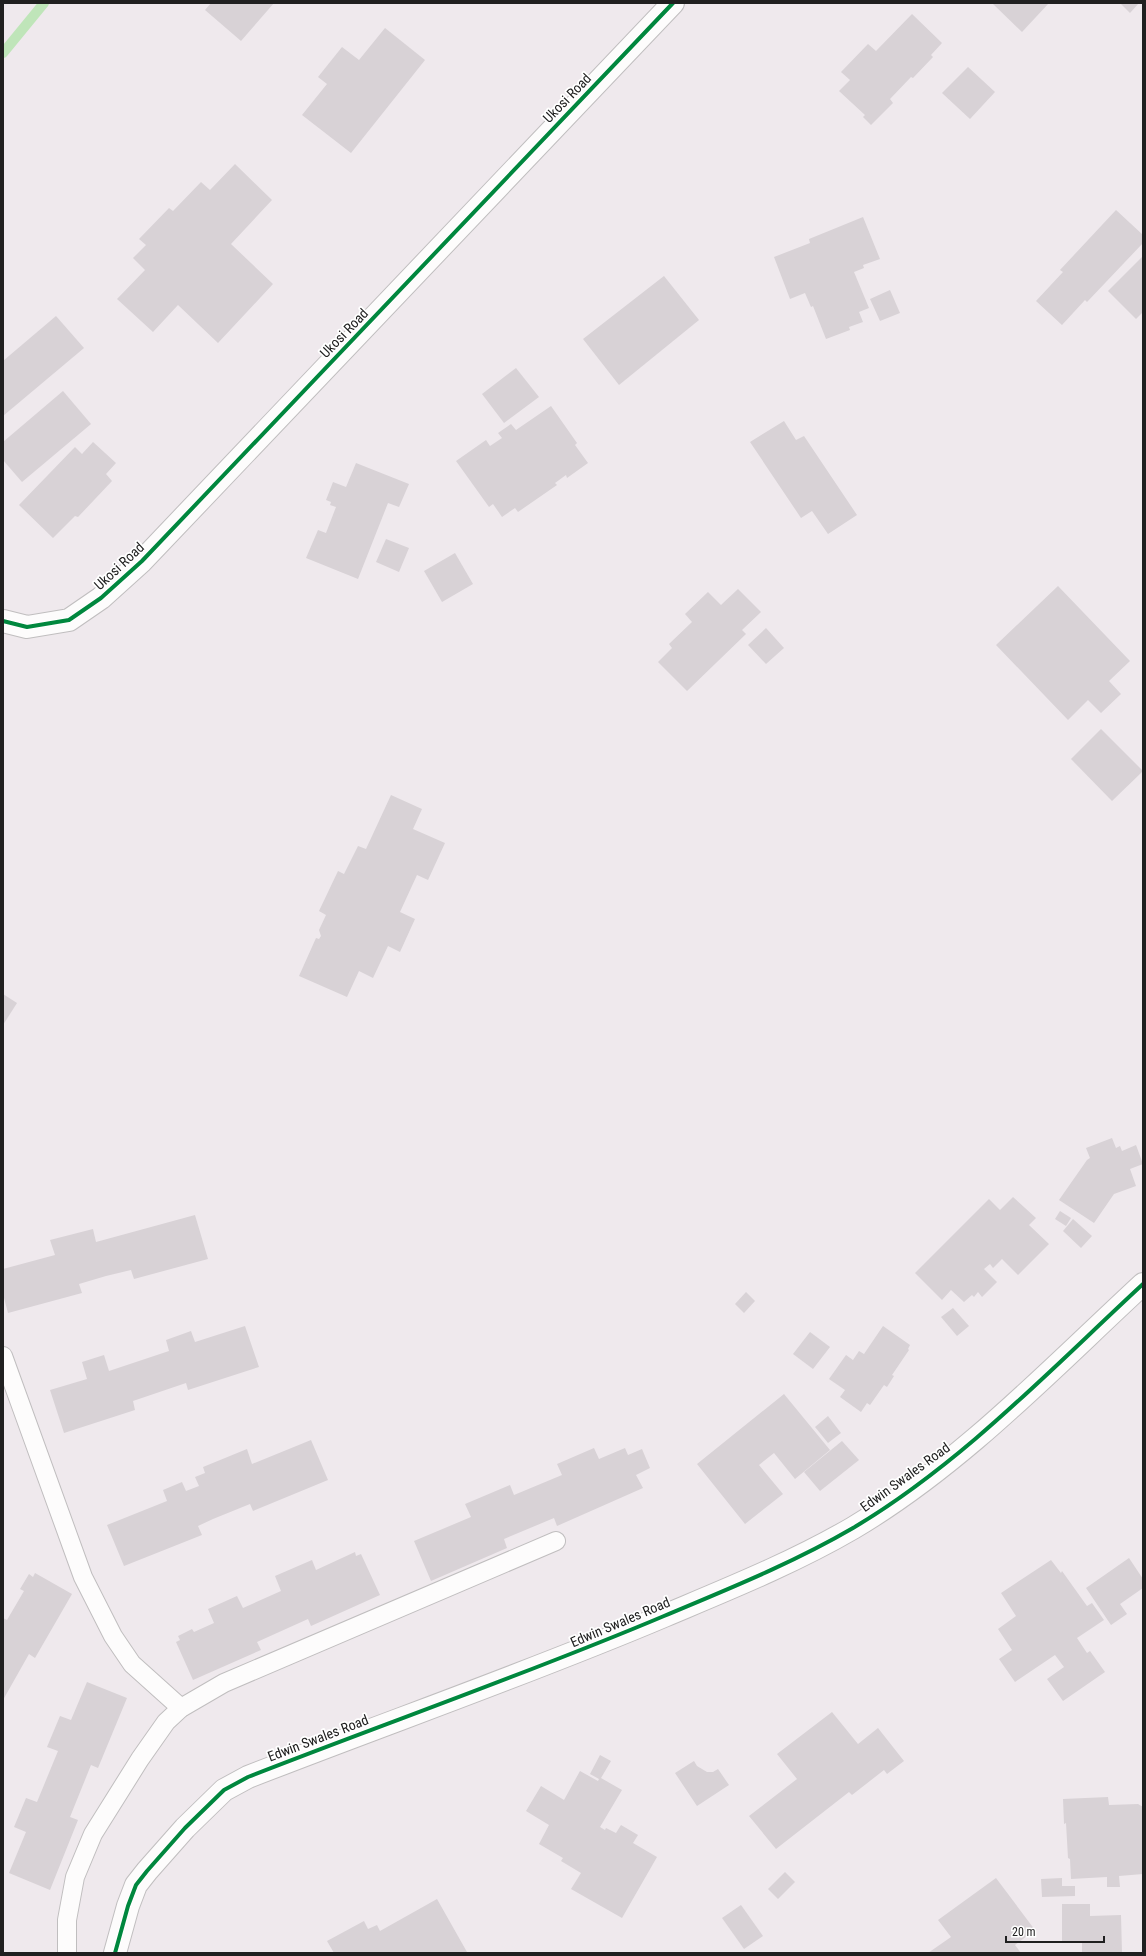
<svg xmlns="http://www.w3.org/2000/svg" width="1146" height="1956" font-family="'Roboto Condensed',sans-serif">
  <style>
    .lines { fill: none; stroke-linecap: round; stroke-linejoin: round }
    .stream { stroke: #bfe5b9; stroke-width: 10 }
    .building { fill: #d8d2d6 }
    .service-casing { stroke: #c0bebf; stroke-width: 20 }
    .minor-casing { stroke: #c0bebf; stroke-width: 24 }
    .service { stroke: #fdfcfc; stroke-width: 18 }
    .minor { stroke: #fdfcfc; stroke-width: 22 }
    .cycleway-casing { stroke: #fff; stroke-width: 6 }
    .cycleway { stroke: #00873e; stroke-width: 4 }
    .labels { text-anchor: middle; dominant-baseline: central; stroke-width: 3.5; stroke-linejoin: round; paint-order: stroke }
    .street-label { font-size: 14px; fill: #202020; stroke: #fff }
  </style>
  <rect width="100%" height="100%" fill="#efe9ed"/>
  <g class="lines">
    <!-- stream -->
    <path class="stream" d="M3,53L44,3"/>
  </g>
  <!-- building -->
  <g class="building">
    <path d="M211,3H274L241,41L205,10Z"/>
    <path d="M992,3H1049L1022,32Z"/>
    <path d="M1120,3H1139L1130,13Z"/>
    <path d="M912,14L942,43L931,55L933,57L913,78L911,77L890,99L893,103L871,125L863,117L865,115L839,91L850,80L841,72L868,44L876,51Z"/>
    <path d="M385,28L425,60L351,153L302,115L327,84L318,77L342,47L359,60Z"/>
    <path d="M968,67L995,92L970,119L942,93Z"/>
    <path d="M235,164L272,200L231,244L273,284L218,343L178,305L153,332L117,299L145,270L133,258L146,245L139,239L169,208L173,211L201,182L210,190Z"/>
    <path d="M1116,210L1143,235V243L1087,302L1085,300L1062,325L1036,301L1063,272L1060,270Z"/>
    <path d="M863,217L880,259L863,265L864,268L854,272L869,308L859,312L863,322L849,327L850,330L826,339L813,306L811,307L805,293L790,299L774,257L810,243L809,239Z"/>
    <path d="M1143,256V312L1136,319L1108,291Z"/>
    <path d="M664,276L699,320L619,385L583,339Z"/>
    <path d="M890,290L900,313L880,321L870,299Z"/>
    <path d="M56,316L84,348L3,416V361Z"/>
    <path d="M516,368L539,397L504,423L482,394Z"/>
    <path d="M63,391L91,424L22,482L3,460V442Z"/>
    <path d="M551,406L577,443L575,445L588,463L567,478L566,475L555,483L557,485L518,512L515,508L502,517L493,504L489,507L456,461L486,440L490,446L502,438L498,433L511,424L516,430Z"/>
    <path d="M784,421L796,440L804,436L857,515L828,534L812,511L801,518L750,442Z"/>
    <path d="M93,442L116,463L106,474L112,481L78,517L75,516L53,538L19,505L75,447L82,454Z"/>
    <path d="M356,463L409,484L399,507L388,503L358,579L306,558L318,530L326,533L336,507L330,505L331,502L326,500L333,482L346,487Z"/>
    <path d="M386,539L409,548L399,572L376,562Z"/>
    <path d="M455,553L473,584L442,602L424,571Z"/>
    <path d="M1058,586L1130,661L1109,681L1121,694L1101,713L1088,700L1068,720L996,645Z"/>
    <path d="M738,589L761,612L742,630L746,634L687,691L658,662L672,648L669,644L692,622L685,614L708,592L721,605Z"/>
    <path d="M766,628L784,648L766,664L748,645Z"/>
    <path d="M1101,729L1143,771L1112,801L1071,759Z"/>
    <path d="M391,795L422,809L413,829L445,843L428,880L417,875L400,912L415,919L400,952L388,946L373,978L359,971L347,997L299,976L316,938L319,939L321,936L319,930L326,915L319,911L338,871L344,874L358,846L366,849Z"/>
    <path d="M3,994L17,1003L3,1025Z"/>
    <path d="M1112,1138L1116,1148L1120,1146L1122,1151L1136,1145L1143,1164L1130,1169L1136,1186L1114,1194L1094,1223L1059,1200L1087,1160L1090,1158L1086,1148Z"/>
    <path d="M1013,1197L1036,1218L1029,1225L1049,1244L1018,1275L1002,1259L993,1268L990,1264L984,1269L997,1282L982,1297L978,1292L974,1297L972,1295L964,1302L951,1290L942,1300L915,1273L989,1199L1000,1210Z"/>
    <path d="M1060,1211L1071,1218L1066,1226L1055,1219Z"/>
    <path d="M195,1215L208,1259L134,1279L131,1270L106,1276L79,1284L82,1293L8,1313L3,1294V1269L55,1255L50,1240L93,1229L96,1242Z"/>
    <path d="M1073,1219L1092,1236L1081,1248L1063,1231Z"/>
    <path d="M746,1292L755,1301L744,1313L735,1304Z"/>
    <path d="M953,1308L969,1326L957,1336L941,1317Z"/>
    <path d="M245,1326L259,1367L188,1390L186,1383L133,1401L135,1410L64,1433L50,1390L87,1379L82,1362L104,1355L109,1371L169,1351L166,1340L191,1331L195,1342Z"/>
    <path d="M883,1326L910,1345L908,1349L909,1350L892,1375L894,1376L887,1387L884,1385L870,1405L867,1403L861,1412L840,1397L845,1390L829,1379L846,1355L853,1360L859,1351L864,1354Z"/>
    <path d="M810,1332L830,1347L813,1369L793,1354Z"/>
    <path d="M784,1394L830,1450L795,1479L774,1453L759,1465L783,1494L745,1524L697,1464Z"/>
    <path d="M828,1416L841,1433L828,1443L815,1427Z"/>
    <path d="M311,1440L328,1480L253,1511L250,1504L213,1519L198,1526L202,1535L124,1566L107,1525L167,1501L163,1490L182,1482L186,1491L199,1486L195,1477L205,1473L203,1467L247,1449L252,1464Z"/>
    <path d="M842,1441L859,1460L820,1491L804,1472Z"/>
    <path d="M594,1448L599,1459L625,1448L628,1455L642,1449L650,1468L636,1475L643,1488L557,1526L554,1518L504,1539L507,1548L431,1581L414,1541L471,1517L465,1504L510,1485L514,1495L562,1475L557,1464Z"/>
    <path d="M355,1552L356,1556L361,1554L380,1595L311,1626L308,1619L257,1642L261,1650L193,1680L176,1642L180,1640L178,1636L192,1629L194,1632L214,1623L208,1609L237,1596L243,1608L281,1591L275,1576L312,1560L316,1570Z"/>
    <path d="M1129,1558L1143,1579V1588L1120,1604L1127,1614L1111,1625L1086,1588Z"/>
    <path d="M1051,1560L1061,1573L1062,1571L1087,1606L1092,1603L1104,1620L1077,1638L1087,1653L1090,1651L1105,1672L1063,1701L1047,1679L1064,1667L1055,1655L1015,1682L999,1659L1012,1650L998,1629L1016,1616L1001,1593Z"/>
    <path d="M35,1573L72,1594L35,1658L29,1654L3,1700V1618L7,1620L24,1591L20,1589L29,1574L33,1577Z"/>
    <path d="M87,1682L127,1698L98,1768L91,1765L70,1817L78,1820L50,1890L9,1873L26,1832L14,1827L26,1798L37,1802L58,1751L47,1747L60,1716L71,1720Z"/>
    <path d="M832,1712L858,1744L878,1728L904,1761L887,1774L884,1770L852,1795L849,1792L776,1849L749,1816L797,1779L777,1754Z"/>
    <path d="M600,1755L611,1761L601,1778L622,1790L600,1827L605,1830L606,1828L616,1833L621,1825L638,1835L633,1843L657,1857L622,1918L571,1889L581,1873L561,1861L563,1858L539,1844L549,1825L526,1811L541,1786L564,1800L580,1771L598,1781L599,1779L590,1774Z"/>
    <path d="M694,1761L697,1766L707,1772H713L718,1769L729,1785L697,1806L675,1773Z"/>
    <path d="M1108,1797L1109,1805L1138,1804L1143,1807V1874L1119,1876L1120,1887H1107V1877L1071,1879L1070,1859L1068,1858L1066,1823L1064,1824L1063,1799Z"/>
    <path d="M785,1872L795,1882L778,1899L768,1889Z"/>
    <path d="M996,1878L1035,1930L1015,1945L1021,1953H928L951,1937L938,1920Z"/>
    <path d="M1062,1878V1886H1075V1896L1042,1897L1041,1879Z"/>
    <path d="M437,1899L467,1952L465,1953H334L327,1941L364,1921L368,1929L377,1925L380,1931Z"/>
    <path d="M1062,1904H1090V1916L1121,1915L1122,1953H1082V1942H1062Z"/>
    <path d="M741,1905L763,1936L744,1949L722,1918Z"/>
  </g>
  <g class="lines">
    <defs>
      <g id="service">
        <path d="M3,1356L83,1577L113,1636L132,1664L181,1708"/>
        <path d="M67,1953V1920L75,1877L93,1834L140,1759L166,1722L181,1708L224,1683L556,1541"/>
      </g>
      <g id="minor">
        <path d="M3,621L27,627L69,620L101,598L142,561L673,3"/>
        <path d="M115,1953L128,1906L136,1885L147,1871L185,1828L224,1790L248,1777C386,1723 527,1674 664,1616C728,1589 793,1563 853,1528C961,1464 1051,1369 1143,1284"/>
      </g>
    </defs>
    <!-- service casing -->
    <use href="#service" class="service-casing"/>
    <!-- minor casing -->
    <use href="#minor" class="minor-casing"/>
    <!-- service -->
    <use href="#service" class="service"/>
    <!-- minor -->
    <use href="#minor" class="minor"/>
    <defs>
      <g id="cycleway">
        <path d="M3,621L27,627L69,620L101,598L142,561L673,3"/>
        <path d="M115,1953L128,1906L136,1885L147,1871L185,1828L224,1790L248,1777C386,1723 527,1674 664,1616C728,1589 793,1563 853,1528C961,1464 1051,1369 1143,1284"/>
      </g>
    </defs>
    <!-- cycleway casing -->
    <use href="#cycleway" class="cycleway-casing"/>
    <!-- cycleway -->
    <use href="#cycleway" class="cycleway"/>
  </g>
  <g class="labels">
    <!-- street labels -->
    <g class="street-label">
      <text transform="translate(567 98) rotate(-46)">Ukosi Road</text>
      <text transform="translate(344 333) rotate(-46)">Ukosi Road</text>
      <text transform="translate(119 566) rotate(-43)">Ukosi Road</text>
      <text transform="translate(905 1477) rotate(-36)">Edwin Swales Road</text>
      <text transform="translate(620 1622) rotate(-23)">Edwin Swales Road</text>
      <text transform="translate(318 1738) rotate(-21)">Edwin Swales Road</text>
    </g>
  </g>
  <!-- border -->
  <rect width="1146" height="1956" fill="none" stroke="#202020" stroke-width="8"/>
  <!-- scale -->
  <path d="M1006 1936v6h98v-6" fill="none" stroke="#202020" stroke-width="2"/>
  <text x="1012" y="1936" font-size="12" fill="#202020" stroke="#ffffff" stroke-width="3" paint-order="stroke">20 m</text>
</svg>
